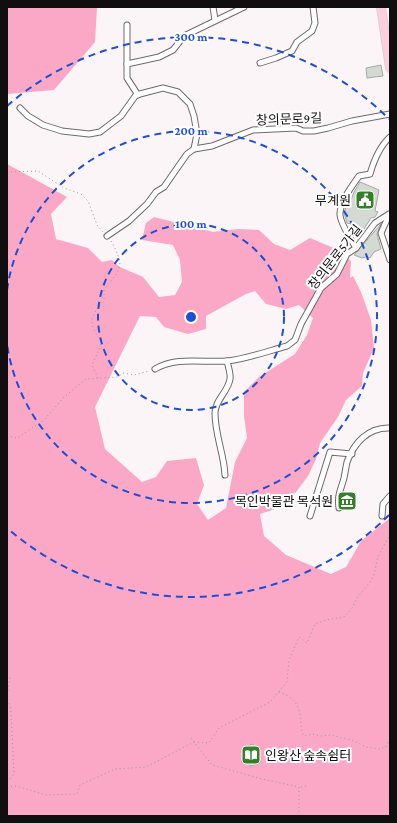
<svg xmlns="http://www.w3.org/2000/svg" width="397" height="823" font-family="'Crimson Pro','Noto Sans KR',serif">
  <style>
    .forest { fill: #faa8c5; fill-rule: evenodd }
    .building { fill: #d4d9d3; stroke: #a5aaa5 }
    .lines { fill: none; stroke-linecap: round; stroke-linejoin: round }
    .minor-casing { stroke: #70696b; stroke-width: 7 }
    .primary-casing { stroke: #d4d4d4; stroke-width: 10 }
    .path { stroke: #9e999a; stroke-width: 1; stroke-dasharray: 1 3; stroke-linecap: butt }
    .minor { stroke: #fff; stroke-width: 5 }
    .primary { stroke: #fecedf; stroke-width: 8 }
    .ring { fill: none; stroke: #1d4ed8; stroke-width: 2; stroke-dasharray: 7 5 }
    .labels { text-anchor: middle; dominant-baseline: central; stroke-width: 4; stroke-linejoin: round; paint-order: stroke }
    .street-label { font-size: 13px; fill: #110e0f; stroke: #fff }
    .poi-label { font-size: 13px; fill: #110e0f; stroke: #fff; text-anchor: end }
    .centre { fill: #1d4ed8; stroke: #fff; stroke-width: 2 }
    .ring-label { font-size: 12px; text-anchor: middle; font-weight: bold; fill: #1d4ed8; stroke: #fff; stroke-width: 4; stroke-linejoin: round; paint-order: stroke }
  </style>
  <rect width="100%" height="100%" fill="#fcf5f7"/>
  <!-- forest -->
  <g class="forest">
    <path d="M7,7H97L95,42L54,90L7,94Z"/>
    <path d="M7,164L67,197L51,214L56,239L88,248L102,262L112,260L120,267L143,277L159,297L175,295L182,282L180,260L173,245L142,240L146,223L154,217L213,232L238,229L259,230L274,244L290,250L310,238L336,249L351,261L350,278L353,276L361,292L371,320L374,348L363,373L362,386L346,400L338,417L320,443L316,459L308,476L296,492L281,507L260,514L264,536L286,555L331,574L346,567L361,541L390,518V816H7ZM255,291L266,304L286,309L299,305L313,318L307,335L295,354L259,377L244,392V416L247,438L235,462L226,508L208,520L197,504L204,485L196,458L167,461L156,477L142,482L105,449L95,407L140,316L156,317L164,327L188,334L206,329V316L246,294Z"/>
  </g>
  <!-- building -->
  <g class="building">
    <path d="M381,65L383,76L367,78L366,68Z"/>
    <path d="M360,182L379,190L375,211L378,212L375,217L371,218L358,238L354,235L355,225L347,223L344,213L346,207L348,208L354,192Z"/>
    <path d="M381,224L377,234L381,249L374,252L370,258L366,257L362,258L354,255Z"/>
    <path d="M253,744L260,763L250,766L243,748Z"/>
  </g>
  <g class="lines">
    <defs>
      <g id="minor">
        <path d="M213,7L215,20"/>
        <path d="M127,25V78L138,95"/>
        <path d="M260,63L276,58L292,51L297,42L312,31L315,23L313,7"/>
        <path d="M127,64L159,57L173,50L184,36L244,7"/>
        <path d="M20,108L28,116L43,125L62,131L89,134L100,132L121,116L136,95L163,88L178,92L190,104L194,116L197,134L194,149"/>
        <path d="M389,215L381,233L390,260"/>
        <path d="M107,236L129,221L147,204L156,192L164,187L187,154L194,149L212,146L253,130L296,128L303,131H314L328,128L352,121L390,114"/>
        <path d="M356,248C352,241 339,222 340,213C341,200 352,186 359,176L370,174C374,160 379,147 390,137"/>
        <path d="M155,369C177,356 203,363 227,361C247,359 268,351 287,346L295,340L301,324L321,288L337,274L347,254L356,248L375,223L389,214"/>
        <path d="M225,475C224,454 215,435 215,413C215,400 228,392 230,379C231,374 228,366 227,361"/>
        <path d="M339,508C337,494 341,490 344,478C345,473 346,467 347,462C354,443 368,427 390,428"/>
        <path d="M310,516L330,452L352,454"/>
        <path d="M382,516L383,504L390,496"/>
      </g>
      <path id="primary" d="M381,7L390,68"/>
    </defs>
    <!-- minor casing -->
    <use href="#minor" class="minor-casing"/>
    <!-- primary casing -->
    <use href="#primary" class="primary-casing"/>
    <!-- path -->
    <g class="path">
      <path d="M7,172L38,171L64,188L81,194L88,201L97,225L103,232"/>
      <path d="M98,378L92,365L99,350L101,342C89,322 88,319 104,301V289C122,268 125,266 111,241"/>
      <path d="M7,436L17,438L43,421L64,397L86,379L118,377L123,373L134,375L149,371"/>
      <path d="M7,675L10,678L7,696"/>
      <path d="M279,692C296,698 300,706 301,724C302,728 301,732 304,736L312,734L321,736L330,735L352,740L366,747L379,749L386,747L390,738"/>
      <path d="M7,700L10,705L11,712L14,774L7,782"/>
      <path d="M7,713L11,712"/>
      <path d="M7,787L16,786L46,795L77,794L80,785L115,769L146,767L194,742L191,738"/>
      <path d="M301,787L306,786"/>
      <path d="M299,816V787L262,779L212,765L194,742L209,743L219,728L270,702L287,682L289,660L299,637L307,643L315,624L326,620L344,617L351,610L357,598L370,582L374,575L378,556L390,535"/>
    </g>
    <!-- minor -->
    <use href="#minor" class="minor"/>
    <!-- primary -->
    <use href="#primary" class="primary"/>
  </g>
  <!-- distance rings -->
  <g class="ring">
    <circle cx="191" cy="317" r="93"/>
    <path d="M7 290A186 186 0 1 1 7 344"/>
    <path d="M389 515A280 280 0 0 1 7 528M7 106A280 280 0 0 1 389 119"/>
  </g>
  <!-- icons -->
  <defs>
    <symbol id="civic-square" viewBox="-11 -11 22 22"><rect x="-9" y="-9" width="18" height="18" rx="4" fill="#338029" stroke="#fff"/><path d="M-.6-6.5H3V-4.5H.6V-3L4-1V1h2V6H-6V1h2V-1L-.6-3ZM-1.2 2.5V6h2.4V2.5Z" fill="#fff"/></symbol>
    <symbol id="museum-square" viewBox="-11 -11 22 22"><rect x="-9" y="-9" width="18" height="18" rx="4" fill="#338029" stroke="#fff"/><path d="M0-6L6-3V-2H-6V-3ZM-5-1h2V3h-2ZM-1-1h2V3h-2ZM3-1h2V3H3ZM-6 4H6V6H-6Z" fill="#fff"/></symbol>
    <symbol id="library-square" viewBox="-11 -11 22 22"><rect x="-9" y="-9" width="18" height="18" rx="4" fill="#338029" stroke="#fff"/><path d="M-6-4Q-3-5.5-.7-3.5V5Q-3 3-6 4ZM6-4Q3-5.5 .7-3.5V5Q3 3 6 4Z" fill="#fff"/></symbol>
  </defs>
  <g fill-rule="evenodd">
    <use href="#civic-square" x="354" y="189" width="22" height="22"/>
    <use href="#museum-square" x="336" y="490" width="22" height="22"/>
    <use href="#library-square" x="240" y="744" width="22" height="22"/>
  </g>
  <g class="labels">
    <!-- street labels -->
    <g class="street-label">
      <text transform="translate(289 119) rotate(-2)">창의문로9길</text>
      <text transform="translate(335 257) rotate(-52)">창의문로5가길</text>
    </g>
    <!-- poi labels -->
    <g class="poi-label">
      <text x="351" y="200">무계원</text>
      <text x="333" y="501">목인박물관 목석원</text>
      <text x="265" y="755" text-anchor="start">인왕산 숲속쉼터</text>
    </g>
  </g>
  <circle cx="191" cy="317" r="6" class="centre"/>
  <g class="ring-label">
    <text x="191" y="41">300 m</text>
    <text x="191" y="135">200 m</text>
    <text x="191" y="228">100 m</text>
  </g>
  <!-- border -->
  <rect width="397" height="823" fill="none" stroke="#110e0f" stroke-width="16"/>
</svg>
